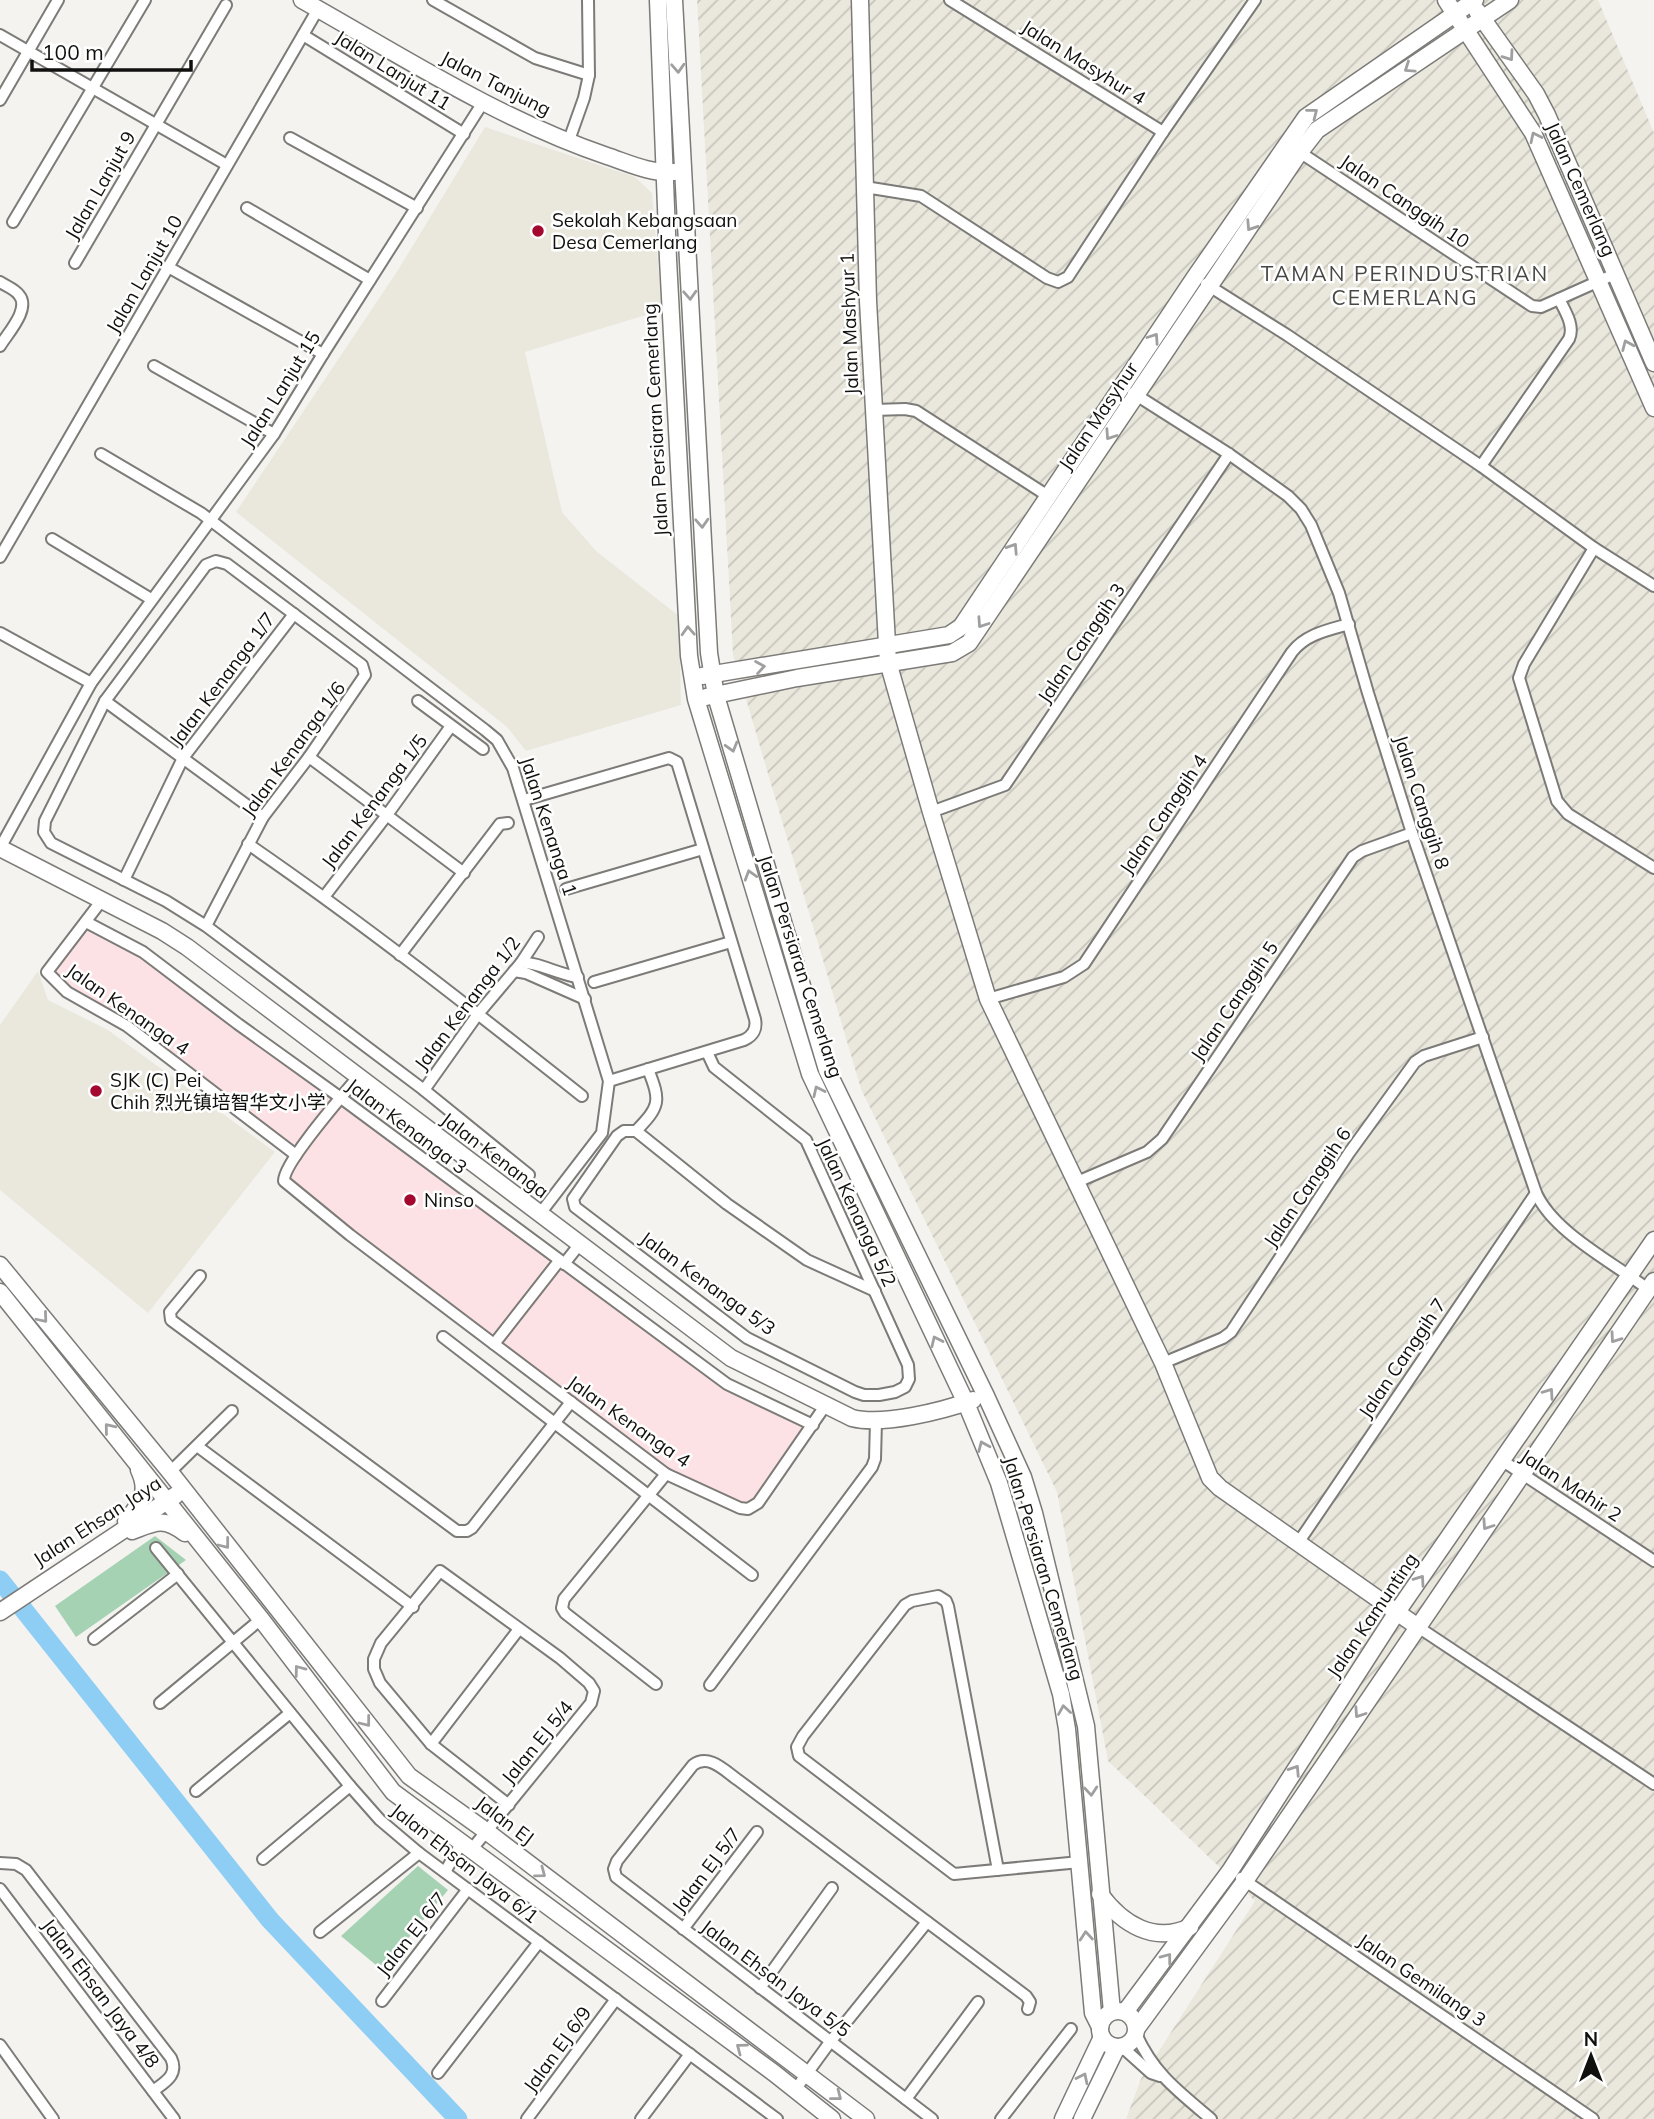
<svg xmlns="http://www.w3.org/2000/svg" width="1654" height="2119" font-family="Mulish,'Noto Sans SC',sans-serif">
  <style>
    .commercial { fill: #fde2e5 }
    .industrial { fill: url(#industrial-furrows) }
    .built { fill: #eae8dd }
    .park { fill: #a5d2b3 }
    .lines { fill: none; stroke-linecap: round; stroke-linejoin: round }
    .river { stroke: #8ecef4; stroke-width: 19 }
    .street-casing { stroke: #7c7b78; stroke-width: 14 }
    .secondary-casing { stroke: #7c7b78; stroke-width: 19 }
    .street { stroke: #fff; stroke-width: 10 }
    .secondary { stroke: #fff; stroke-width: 16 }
    .oneway { stroke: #9f9f9f }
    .poi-dot { fill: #a4082f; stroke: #fff; stroke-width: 2.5 }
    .labels { text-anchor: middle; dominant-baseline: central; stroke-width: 5; stroke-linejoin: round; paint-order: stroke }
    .street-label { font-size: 19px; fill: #10100e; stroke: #fff }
    .poi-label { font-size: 19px; fill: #10100e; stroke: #fff; text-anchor: start }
    .neighbourhood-label { font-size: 21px; letter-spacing: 2px; fill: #474744; stroke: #fff }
  </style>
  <defs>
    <pattern id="industrial-furrows" width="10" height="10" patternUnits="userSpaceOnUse" patternTransform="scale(1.75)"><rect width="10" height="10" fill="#eae8dd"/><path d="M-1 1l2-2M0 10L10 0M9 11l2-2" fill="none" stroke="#c8c6bc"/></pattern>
  </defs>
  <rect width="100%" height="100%" fill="#f4f3f0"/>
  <!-- commercial -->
  <path class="commercial" d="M87,928L142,956L725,1388L806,1426L754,1502L744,1505L667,1470L384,1256L288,1178L301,1154L69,988L52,971Z"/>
  <!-- industrial -->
  <path class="industrial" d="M697,0H1598L1654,133V2119H1126L1141,2079L1255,1901L1108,1761L1057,1492L861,1089L733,655Z"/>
  <!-- built -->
  <g class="built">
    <path d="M485,127L635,177L652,193L662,310L525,352L562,512L596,551L679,616L681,705L526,751L507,727L236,512L398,270Z"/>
    <path d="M38,971L48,1000L108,1030L275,1152L148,1313L0,1190V1025Z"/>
  </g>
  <!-- park -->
  <g class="park">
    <path d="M155,1536L186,1560L76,1637L55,1606Z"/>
    <path d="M418,1866L448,1890L382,1970L341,1936Z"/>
  </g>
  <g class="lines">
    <!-- river -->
    <path class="river" d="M0,1580L270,1920L458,2119"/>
    <defs>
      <g id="street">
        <path d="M433,0L535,58L589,75"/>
        <path d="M950,0L1163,132"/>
        <path d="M0,35L227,165"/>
        <path d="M303,35L464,134"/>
        <path d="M0,100L58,0"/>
        <path d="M290,138L417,208"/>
        <path d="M568,143L584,98L589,75L588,0"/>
        <path d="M1295,149L1532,306L1541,307L1617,273"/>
        <path d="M865,187L921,196L1047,278L1058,282L1068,277L1163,132L1255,0"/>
        <path d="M247,208L370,280"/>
        <path d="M13,222L145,0"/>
        <path d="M75,263L226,5"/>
        <path d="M168,267L323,354"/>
        <path d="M0,282C6,286 15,289 19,295C31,309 7,334 0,346"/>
        <path d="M1206,284L1287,335L1481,466L1594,548L1654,586"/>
        <path d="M154,366L274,434"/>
        <path d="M1133,393L1229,454L1288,496L1301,509L1311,525L1339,593L1368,693L1412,833L1536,1193C1554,1233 1613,1262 1649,1290"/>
        <path d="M874,410L905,409L916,411L1048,496"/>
        <path d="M101,454L201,513L485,730L497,740L513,768L609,1081L602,1133L539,1215"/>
        <path d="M1481,466L1569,339C1575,326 1565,311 1559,299"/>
        <path d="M52,539L151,599"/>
        <path d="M1594,548L1524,664L1519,678L1557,801L1568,814L1654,868"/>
        <path d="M0,557L318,9"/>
        <path d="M0,633L91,683"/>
        <path d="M105,701L263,817"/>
        <path d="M418,701L483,749"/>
        <path d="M309,757L464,873"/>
        <path d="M524,800L669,758L677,762L755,1019C757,1029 753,1036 744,1040L609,1081"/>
        <path d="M931,812L1005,785L1229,454"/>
        <path d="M248,844C363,923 472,1009 582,1096"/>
        <path d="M0,848L91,683L274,434L323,354L482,104"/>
        <path d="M124,880L183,758L294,614"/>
        <path d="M566,889L703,849"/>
        <path d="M324,897L387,815L451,726"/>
        <path d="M102,900L47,972L67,992L127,1026L296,1155"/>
        <path d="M86,922L143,952L238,1024L341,1098L727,1384L813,1425"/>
        <path d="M206,926L263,817L309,757L365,675L362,665L227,564L216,561L206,565L105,701L45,821L44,832L51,843L166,901L206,926L424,1090L529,1175"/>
        <path d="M400,955L497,828L500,824L508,823"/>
        <path d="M521,963C535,961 560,975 578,977"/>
        <path d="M514,971L526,973L585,999"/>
        <path d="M594,982L731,942"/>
        <path d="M988,999L1064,977L1084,964L1292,652C1306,634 1328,630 1349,624"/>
        <path d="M648,1069C661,1102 660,1106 636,1131H624L617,1136L573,1199L575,1207L747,1338L855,1392L864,1395H879L895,1392L905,1387L909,1379L908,1365L806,1140L714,1067L707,1052"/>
        <path d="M358,1077C344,1094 283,1163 284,1181L350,1235L494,1344"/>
        <path d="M424,1090L478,1014L521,963L538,937"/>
        <path d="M636,1131L727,1204L807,1260L875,1291"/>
        <path d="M1077,1182L1147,1152L1162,1139L1353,857L1362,851L1412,833"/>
        <path d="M559,1261L494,1344L666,1474L740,1508L748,1509L758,1503L825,1406"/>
        <path d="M564,1264L579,1245"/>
        <path d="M200,1276L170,1312L171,1320L457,1531H467L472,1528L571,1402"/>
        <path d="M443,1337L752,1575"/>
        <path d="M1163,1363L1223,1338L1231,1332L1349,1153L1415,1062L1424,1056L1483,1037"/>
        <path d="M197,1446L413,1607"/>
        <path d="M1503,1461L1654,1561"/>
        <path d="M170,1472L232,1411"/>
        <path d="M1298,1543L1536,1193"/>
        <path d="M156,1548L350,1786L380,1820L419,1853L777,2119"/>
        <path d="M1418,1627L1654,1784"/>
        <path d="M94,1639L178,1574"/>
        <path d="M656,1684L565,1613L562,1608L564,1599L666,1474"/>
        <path d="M710,1685L872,1467L875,1459L876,1421"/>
        <path d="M160,1703L261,1619"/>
        <path d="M431,1744L519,1629"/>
        <path d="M196,1791L290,1713"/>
        <path d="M472,1849L591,1703L594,1691L589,1683L560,1658L440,1571L381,1643L374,1659V1669L380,1683L431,1744L509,1805"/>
        <path d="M263,1859L350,1786"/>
        <path d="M0,1863L16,1864L26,1870L171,2058C179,2075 165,2082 153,2091"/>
        <path d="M998,1870L948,1606L946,1601L938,1596L912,1601L905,1605L803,1736L797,1747L799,1756L954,1874L1080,1862"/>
        <path d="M445,1872L462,1842"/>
        <path d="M1241,1878L1593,2119"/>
        <path d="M0,1889L174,2119"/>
        <path d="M683,1929L757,1832"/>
        <path d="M320,1932L419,1853"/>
        <path d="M760,1988L832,1888"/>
        <path d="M382,2001L468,1889"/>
        <path d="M1136,2034C1154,2074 1178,2091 1211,2119"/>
        <path d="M0,2045L53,2119"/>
        <path d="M1121,2046L1151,2073L1160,2076"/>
        <path d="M438,2073L539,1942"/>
        <path d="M795,2090L830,2042L927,1922"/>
        <path d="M906,2099L978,2002"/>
        <path d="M527,2119L616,1999"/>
        <path d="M641,2119L690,2054"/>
        <path d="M932,2119L616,1877L614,1869L617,1861L693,1765C709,1753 725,1771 738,1780L1026,1996L1030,2002L1028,2009"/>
        <path d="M1001,2119L1071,2029"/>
      </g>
      <g id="secondary">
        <path d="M302,0C402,56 498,119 607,156C628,163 651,174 674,172"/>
        <path d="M658,0L668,259L689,656L696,699L810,1074L966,1403L999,1483L1061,1694L1067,1729L1093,2013L1100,2027"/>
        <path d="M674,0L709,653L716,696L827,1070L986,1396L1023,1477L1034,1513L1086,1726L1112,2012"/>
        <path d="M860,0L868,301L888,662L931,812L988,999L1163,1363L1210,1478L1220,1488L1418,1627"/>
        <path d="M1446,0L1533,133L1654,408"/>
        <path d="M1477,11L1536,94L1547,115L1654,363"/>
        <path d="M702,676L949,635L961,627L1195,277L1306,117L1475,0"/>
        <path d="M706,697L797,678L952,653L969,643L1300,152L1317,130L1510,0"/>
        <path d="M0,848L162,931L187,947L731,1358L852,1418C883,1426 942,1411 973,1400"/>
        <path d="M0,1265L170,1472L409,1776L486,1831L866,2119"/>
        <path d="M0,1292L261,1619L393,1792L774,2073L832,2119"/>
        <path d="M126,1521C140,1504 150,1493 139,1470"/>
        <path d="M132,1531C156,1522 163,1517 185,1533"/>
        <path d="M0,1612L176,1495"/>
        <path d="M1100,1894C1122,1924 1154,1944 1190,1927"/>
        <circle cx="1118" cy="2029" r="18"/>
        <path d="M1125,2012L1230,1871L1397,1612L1654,1240"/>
        <path d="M1137,2028L1245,1881L1654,1281"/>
        <path d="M1063,2119L1102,2037"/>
        <path d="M1082,2119L1117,2047"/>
      </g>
    </defs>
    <!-- street casing -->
    <use href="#street" class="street-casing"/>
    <!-- secondary casing -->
    <use href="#secondary" class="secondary-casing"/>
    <!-- street -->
    <use href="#street" class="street"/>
    <!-- secondary -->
    <use href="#secondary" class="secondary"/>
  </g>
  <!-- one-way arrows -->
  <defs><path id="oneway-chevron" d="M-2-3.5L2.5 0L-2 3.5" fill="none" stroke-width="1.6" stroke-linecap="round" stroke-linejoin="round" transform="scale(1.75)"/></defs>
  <g class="oneway">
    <use href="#oneway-chevron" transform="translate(1509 56) rotate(55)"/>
    <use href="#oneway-chevron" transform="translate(678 68) rotate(87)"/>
    <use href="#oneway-chevron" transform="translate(1409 68) rotate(146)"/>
    <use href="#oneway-chevron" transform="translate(1313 113) rotate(-38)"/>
    <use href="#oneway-chevron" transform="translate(1535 137) rotate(-116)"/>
    <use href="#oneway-chevron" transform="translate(1251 226) rotate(123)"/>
    <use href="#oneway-chevron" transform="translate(690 295) rotate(87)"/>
    <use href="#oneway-chevron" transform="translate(1154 338) rotate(-56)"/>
    <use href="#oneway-chevron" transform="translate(1627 345) rotate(-113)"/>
    <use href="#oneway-chevron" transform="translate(1110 435) rotate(124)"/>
    <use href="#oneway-chevron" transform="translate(702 523) rotate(87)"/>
    <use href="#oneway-chevron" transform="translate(1013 548) rotate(-57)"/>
    <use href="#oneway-chevron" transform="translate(982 623) rotate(124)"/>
    <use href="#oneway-chevron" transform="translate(688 631) rotate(-93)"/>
    <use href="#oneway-chevron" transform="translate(760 667) rotate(-9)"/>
    <use href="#oneway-chevron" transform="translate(732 747) rotate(74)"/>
    <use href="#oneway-chevron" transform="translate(750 875) rotate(-107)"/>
    <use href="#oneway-chevron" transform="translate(818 1091) rotate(-115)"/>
    <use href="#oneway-chevron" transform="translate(43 1318) rotate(50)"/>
    <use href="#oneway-chevron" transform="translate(1615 1338) rotate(125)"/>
    <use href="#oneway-chevron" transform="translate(936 1341) rotate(-115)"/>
    <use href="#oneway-chevron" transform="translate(1549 1393) rotate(-55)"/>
    <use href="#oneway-chevron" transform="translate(109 1428) rotate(-129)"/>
    <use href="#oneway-chevron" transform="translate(983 1446) rotate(-113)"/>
    <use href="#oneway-chevron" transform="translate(1487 1525) rotate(124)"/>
    <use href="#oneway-chevron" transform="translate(225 1544) rotate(52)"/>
    <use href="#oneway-chevron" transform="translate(1420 1580) rotate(-55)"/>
    <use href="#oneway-chevron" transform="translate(299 1670) rotate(-127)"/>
    <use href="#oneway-chevron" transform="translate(1064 1710) rotate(-99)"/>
    <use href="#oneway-chevron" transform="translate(1359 1713) rotate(124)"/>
    <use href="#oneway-chevron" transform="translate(366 1722) rotate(52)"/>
    <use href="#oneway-chevron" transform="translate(1295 1770) rotate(-57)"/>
    <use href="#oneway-chevron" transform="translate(1091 1791) rotate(85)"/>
    <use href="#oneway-chevron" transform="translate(541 1873) rotate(37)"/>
    <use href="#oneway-chevron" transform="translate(1086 1936) rotate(-95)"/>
    <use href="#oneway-chevron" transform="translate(1167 1958) rotate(-53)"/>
    <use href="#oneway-chevron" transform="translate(741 2048) rotate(-143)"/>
    <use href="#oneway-chevron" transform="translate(1083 2078) rotate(-64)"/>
    <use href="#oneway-chevron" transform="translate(837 2096) rotate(38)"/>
  </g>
  <!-- markers -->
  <g class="poi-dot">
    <circle cx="538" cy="231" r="7"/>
    <circle cx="96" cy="1091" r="7"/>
    <circle cx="410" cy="1200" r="7"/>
  </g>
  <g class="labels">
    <!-- street labels -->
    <g class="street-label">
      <text transform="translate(1084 62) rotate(32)">Jalan Masyhur 4</text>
      <text transform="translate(393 70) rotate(32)">Jalan Lanjut 11</text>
      <text transform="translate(496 83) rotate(27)">Jalan Tanjung</text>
      <text transform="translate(100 185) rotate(-60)">Jalan Lanjut 9</text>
      <text transform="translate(1581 189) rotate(66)">Jalan Cemerlang</text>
      <text transform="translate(1405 201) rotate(34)">Jalan Canggih 10</text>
      <text transform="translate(144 274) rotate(-60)">Jalan Lanjut 10</text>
      <text transform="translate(849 324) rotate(-92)">Jalan Mashyur 1</text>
      <text transform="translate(280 389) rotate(-58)">Jalan Lanjut 15</text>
      <text transform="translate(1098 416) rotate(-56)">Jalan Masyhur</text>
      <text transform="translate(655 420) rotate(-93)">Jalan Persiaran Cemerlang</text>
      <text transform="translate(1081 643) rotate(-56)">Jalan Canggih 3</text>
      <text transform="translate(222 679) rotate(-53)">Jalan Kenanga 1/7</text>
      <text transform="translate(293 749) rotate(-54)">Jalan Kenanga 1/6</text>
      <text transform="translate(374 801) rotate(-53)">Jalan Kenanga 1/5</text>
      <text transform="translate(1422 802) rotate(72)">Jalan Canggih 8</text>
      <text transform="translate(1163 814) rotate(-56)">Jalan Canggih 4</text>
      <text transform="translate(549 826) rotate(72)">Jalan Kenanga 1</text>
      <text transform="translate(801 966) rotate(72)">Jalan Persiaran Cemerlang</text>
      <text transform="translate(1234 1001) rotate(-56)">Jalan Canggih 5</text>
      <text transform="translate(467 1003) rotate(-53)">Jalan Kenanga 1/2</text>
      <text transform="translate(128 1009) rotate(35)">Jalan Kenanga 4</text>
      <text transform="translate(407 1126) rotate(37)">Jalan Kenanga 3</text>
      <text transform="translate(495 1155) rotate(37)">Jalan Kenanga</text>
      <text transform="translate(1307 1187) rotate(-56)">Jalan Canggih 6</text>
      <text transform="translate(857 1212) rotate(65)">Jalan Kenanga 5/2</text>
      <text transform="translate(708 1283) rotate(36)">Jalan Kenanga 5/3</text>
      <text transform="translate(1402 1358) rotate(-56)">Jalan Canggih 7</text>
      <text transform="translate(629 1421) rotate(35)">Jalan Kenanga 4</text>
      <text transform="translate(1571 1485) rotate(33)">Jalan Mahir 2</text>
      <text transform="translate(97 1521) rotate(-33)">Jalan Ehsan Jaya</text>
      <text transform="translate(1044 1568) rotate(73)">Jalan Persiaran Cemerlang</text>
      <text transform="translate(1372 1615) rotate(-56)">Jalan Kamunting</text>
      <text transform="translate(537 1742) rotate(-51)">Jalan EJ 5/4</text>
      <text transform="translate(505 1820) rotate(37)">Jalan EJ</text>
      <text transform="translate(465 1863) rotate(38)">Jalan Ehsan Jaya 6/1</text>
      <text transform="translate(706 1870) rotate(-53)">Jalan EJ 5/7</text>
      <text transform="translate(411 1934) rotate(-52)">Jalan EJ 6/7</text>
      <text transform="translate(776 1978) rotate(37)">Jalan Ehsan Jaya 5/5</text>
      <text transform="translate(1422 1980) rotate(34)">Jalan Gemilang 3</text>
      <text transform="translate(101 1993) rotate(53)">Jalan Ehsan Jaya 4/8</text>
      <text transform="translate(557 2049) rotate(-54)">Jalan EJ 6/9</text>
    </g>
    <!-- poi labels -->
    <g class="poi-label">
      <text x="552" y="220">Sekolah Kebangsaan<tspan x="552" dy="22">Desa Cemerlang</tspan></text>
      <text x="110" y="1080">SJK (C) Pei<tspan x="110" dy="22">Chih 烈光镇培智华文小学</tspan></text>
      <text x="424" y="1200">Ninso</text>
    </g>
    <!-- neighbourhood labels -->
    <g class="neighbourhood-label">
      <text x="1405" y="273">TAMAN PERINDUSTRIAN<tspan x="1405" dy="24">CEMERLANG</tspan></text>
    </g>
  </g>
  <!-- north arrow -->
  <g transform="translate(1591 2056)" stroke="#ffffff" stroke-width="5" paint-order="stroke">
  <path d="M0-5L12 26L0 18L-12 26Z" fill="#10100e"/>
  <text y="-10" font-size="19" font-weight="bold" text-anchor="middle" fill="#10100e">N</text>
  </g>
  <!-- scale -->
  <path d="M32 60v10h159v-10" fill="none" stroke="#10100e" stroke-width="3.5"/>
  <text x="42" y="60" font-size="21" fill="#10100e" stroke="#ffffff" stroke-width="5" paint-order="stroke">100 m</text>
</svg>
